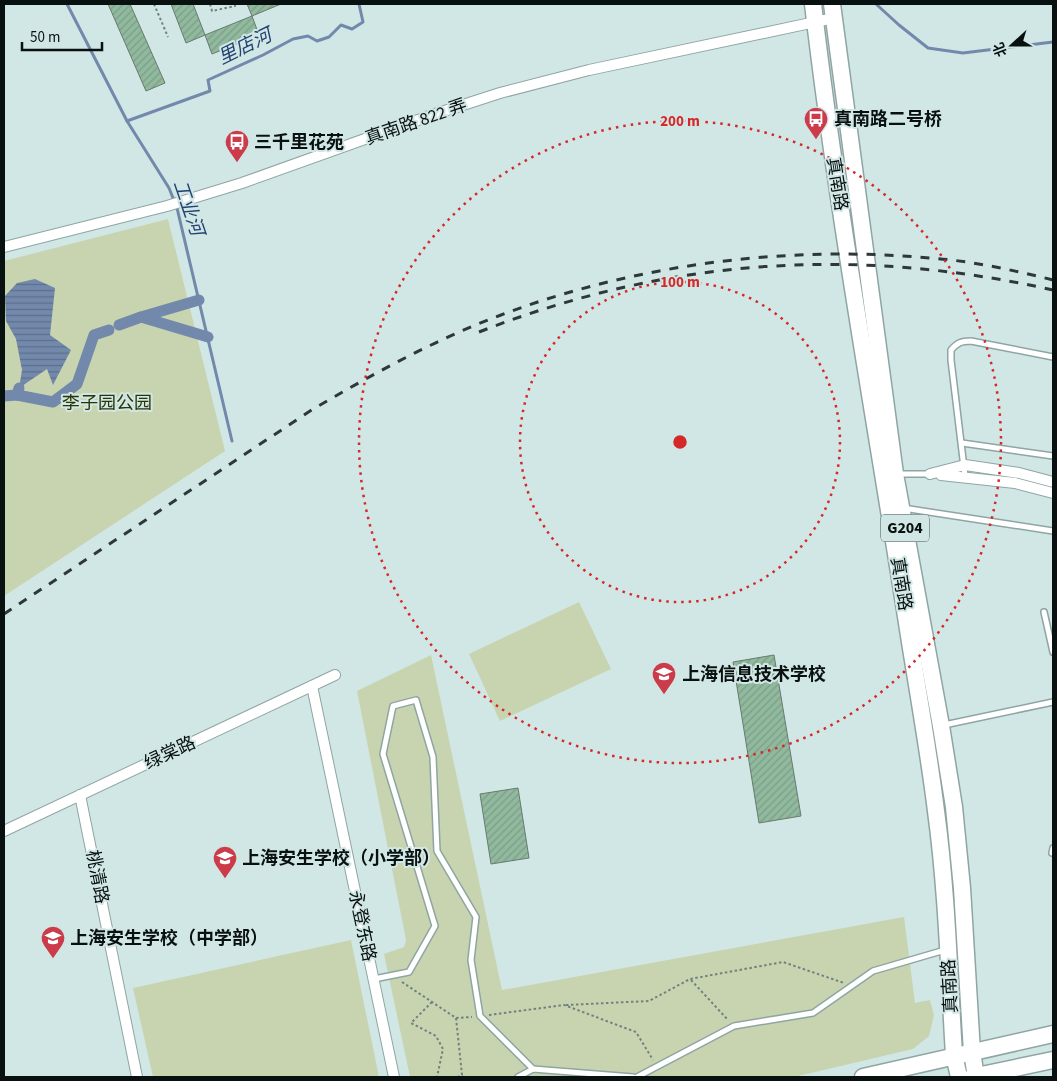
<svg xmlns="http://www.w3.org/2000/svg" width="1057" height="1081" font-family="'Source Sans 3','Noto Sans SC',sans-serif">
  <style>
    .park { fill: #c8d4b0 }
    .water { fill: url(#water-rules) }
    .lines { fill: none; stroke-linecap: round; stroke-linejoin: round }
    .stream { stroke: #7289ac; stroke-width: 3 }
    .canal { stroke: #7289ac; stroke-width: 11 }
    .building { fill: url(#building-hatch); stroke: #6a796f }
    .service-casing { stroke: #8fa5a3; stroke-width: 8 }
    .minor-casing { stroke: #8fa5a3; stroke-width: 12 }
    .primary-casing { stroke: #8fa5a3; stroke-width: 19 }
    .path { stroke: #728180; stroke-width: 2; stroke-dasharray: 2.5 2.5; stroke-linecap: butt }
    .service { stroke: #fff; stroke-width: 5 }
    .minor { stroke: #fff; stroke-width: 10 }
    .primary { stroke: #fff; stroke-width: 16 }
    .rail { stroke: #2e3838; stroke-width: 3; stroke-dasharray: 9 9; stroke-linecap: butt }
    .ring { fill: none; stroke: #d62828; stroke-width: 2.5; stroke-dasharray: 2.5 5 }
    .labels { text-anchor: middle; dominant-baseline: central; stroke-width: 4; stroke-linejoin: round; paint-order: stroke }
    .shield { fill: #d1e7e5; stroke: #455050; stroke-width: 1 }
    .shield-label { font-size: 16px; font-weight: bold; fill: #091010 }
    .poi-label { font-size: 18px; font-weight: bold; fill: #091010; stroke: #d1e7e5; text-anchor: start }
    .street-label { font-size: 18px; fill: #091010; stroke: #d1e7e5 }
    .park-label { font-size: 18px; fill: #2a3503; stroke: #d1e7e5 }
    .water-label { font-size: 19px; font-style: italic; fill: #234271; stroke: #d1e7e5 }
    .centre { fill: #d62828; stroke: #d1e7e5; stroke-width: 2.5 }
    .ring-label { font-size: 15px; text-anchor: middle; font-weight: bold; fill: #d62828; stroke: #d1e7e5; stroke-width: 4; stroke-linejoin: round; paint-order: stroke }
  </style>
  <defs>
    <pattern id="water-rules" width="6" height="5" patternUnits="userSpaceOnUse" patternTransform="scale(1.25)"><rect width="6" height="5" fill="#7289ac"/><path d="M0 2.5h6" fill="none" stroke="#5c6f8b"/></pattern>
    <pattern id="building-hatch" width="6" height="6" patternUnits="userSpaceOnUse" patternTransform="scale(1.25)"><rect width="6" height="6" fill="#90b99e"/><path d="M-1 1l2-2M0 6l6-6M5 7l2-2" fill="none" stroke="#7b9e87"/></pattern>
  </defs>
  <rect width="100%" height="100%" fill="#d1e7e5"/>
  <!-- park -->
  <g class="park">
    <path d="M168,219L225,451L4,596V261Z"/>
    <path d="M579,602L611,669L500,721L469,654Z"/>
    <path d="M431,655L502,990L904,917L915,1003L930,1000L934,1015L929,1036L913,1049L794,1077H410L384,954L404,947L406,940L357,691Z"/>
    <path d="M351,940L379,1077H153L133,988Z"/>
  </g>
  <!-- water -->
  <path class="water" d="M35,279L55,288L50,335L71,350L53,385L47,369L19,388L22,370L16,339L6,321L5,296L17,283Z"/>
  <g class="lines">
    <!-- stream -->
    <g class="stream">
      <path d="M67,4L127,121L169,188L177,208L232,441"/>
      <path d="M876,4L899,25L928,48L963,53L1053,42"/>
      <path d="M127,121L210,91L208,80L263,55L293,39L308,36L317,41L329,37L341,25L352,29L363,22L359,4"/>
    </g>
    <!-- canal -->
    <g class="canal">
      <path d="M141,317L208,337"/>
      <path d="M119,325L141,317L199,300"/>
      <path d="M19,388L17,395L53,402L77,384L94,335L109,330"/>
      <path d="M4,396L17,395"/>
    </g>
  </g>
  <!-- building -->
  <g class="building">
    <path d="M108,4H130L165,83L146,91Z"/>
    <path d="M171,4H193L205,35L186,43Z"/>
    <path d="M247,4H281L252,16Z"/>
    <path d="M252,16L259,35L212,54L205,35Z"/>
    <path d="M774,655L801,816L759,823L733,662Z"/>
    <path d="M518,788L529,858L491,864L480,794Z"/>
  </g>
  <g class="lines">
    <defs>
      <g id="service">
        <path d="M962,443L1053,456"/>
        <path d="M898,474H930"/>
        <path d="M965,476L951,360V350C957,343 961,341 971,341L1053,357"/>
        <path d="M903,508L1053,531"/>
        <path d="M1044,612L1053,652"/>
        <path d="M944,725L1053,702"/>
        <path d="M1052,853L1053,848"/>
        <path d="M374,979L409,972L435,926L383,754L393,706L416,700L433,757L437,851L476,917L471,960L480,1016L533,1069"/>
        <path d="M518,1077L533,1069L633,1077"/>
        <path d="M637,1077L734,1026L813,1013L873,971L945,950"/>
      </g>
      <g id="minor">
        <path d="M4,247L167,206L242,183L432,115L500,93L589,70L834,18"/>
        <path d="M930,474L965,465L1019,473L1053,482"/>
        <path d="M941,475L1015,483L1053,493"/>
        <path d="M312,686L394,1077"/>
        <path d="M80,795L137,1077"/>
        <path d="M4,831L335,675"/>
      </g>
      <g id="primary">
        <path d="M813,4C838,218 877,429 910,642C919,698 929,754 936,811C947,892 949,974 954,1055L959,1077"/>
        <path d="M832,4L895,474L941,726L954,807L962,888L972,1052L976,1077"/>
        <path d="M863,1077L1053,1034"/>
        <path d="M972,1077L1053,1060"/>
      </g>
    </defs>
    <!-- service casing -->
    <use href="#service" class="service-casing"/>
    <!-- minor casing -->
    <use href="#minor" class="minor-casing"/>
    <!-- primary casing -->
    <use href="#primary" class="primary-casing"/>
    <!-- path -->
    <g class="path">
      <path d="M154,4L168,37"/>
      <path d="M210,4L212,11L235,6V4"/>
      <path d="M691,980L728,1020"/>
      <path d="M402,982L456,1018L472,1017"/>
      <path d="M432,1002L411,1023L436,1036L443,1049L437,1077"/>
      <path d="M566,1005L649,1001L690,979L783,962L844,983"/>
      <path d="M489,1015L564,1005L636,1032L653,1060"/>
      <path d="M456,1018L462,1075L458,1077"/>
    </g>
    <!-- service -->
    <use href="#service" class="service"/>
    <!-- minor -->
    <use href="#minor" class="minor"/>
    <!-- primary -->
    <use href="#primary" class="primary"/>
    <!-- rail -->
    <g class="rail">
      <path d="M479,332C668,258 856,246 1053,290"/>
      <path d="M4,614L310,411C371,375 434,340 501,315C636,264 787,245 930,258C972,261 1013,270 1053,280"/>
    </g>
  </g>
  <!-- distance rings -->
  <g class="ring">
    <circle cx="680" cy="442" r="160"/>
    <circle cx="680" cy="442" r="321"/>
  </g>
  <!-- icons -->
  <defs>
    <symbol id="bus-pin" viewBox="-11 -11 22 30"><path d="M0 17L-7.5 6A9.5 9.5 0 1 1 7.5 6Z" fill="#cb3b49" stroke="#d1e7e5"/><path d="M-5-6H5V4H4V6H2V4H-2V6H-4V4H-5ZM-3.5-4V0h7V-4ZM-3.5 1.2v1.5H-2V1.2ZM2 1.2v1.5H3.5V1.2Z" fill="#fff"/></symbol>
    <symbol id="university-pin" viewBox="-11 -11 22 30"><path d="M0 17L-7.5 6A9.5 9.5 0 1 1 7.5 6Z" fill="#cb3b49" stroke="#d1e7e5"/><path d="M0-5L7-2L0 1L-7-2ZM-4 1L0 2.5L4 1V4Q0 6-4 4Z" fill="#fff"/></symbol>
    <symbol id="school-pin" viewBox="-11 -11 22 30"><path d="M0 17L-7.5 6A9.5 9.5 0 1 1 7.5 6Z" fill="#cb3b49" stroke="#d1e7e5"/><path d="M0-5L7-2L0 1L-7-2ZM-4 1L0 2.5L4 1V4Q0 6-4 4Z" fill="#fff"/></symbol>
  </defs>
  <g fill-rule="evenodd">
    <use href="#bus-pin" x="802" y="105" width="28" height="38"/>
    <use href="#bus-pin" x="223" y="128" width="28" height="38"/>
    <use href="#university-pin" x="650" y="660" width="28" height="38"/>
    <use href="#school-pin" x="211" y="844" width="28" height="38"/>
    <use href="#school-pin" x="39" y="924" width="28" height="38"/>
  </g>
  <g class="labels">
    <!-- shield labels -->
    <rect class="shield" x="881" y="514.5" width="48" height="27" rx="4"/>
    <g class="shield-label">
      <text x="905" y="528">G204</text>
    </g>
    <!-- poi labels -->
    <g class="poi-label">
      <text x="834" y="119">真南路二号桥</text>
      <text x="254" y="142">三千里花苑</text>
      <text x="682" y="674">上海信息技术学校</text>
      <text x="242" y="858">上海安生学校（小学部）</text>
      <text x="70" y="938">上海安生学校（中学部）</text>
    </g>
    <!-- street labels -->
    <g class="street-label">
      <text transform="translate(416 122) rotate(-19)">真南路 822 弄</text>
      <text transform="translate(837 184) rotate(81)">真南路</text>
      <text transform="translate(901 584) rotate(81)">真南路</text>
      <text transform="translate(170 753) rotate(-25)">绿棠路</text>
      <text transform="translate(97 877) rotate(79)">桃清路</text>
      <text transform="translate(362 926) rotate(78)">永登东路</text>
      <text transform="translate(950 986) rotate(-93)">真南路</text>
    </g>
    <!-- park labels -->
    <g class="park-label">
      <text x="107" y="403">李子园公园</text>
    </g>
    <!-- water labels -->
    <g class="water-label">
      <text transform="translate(245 47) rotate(-26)">里店河</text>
      <text transform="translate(188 208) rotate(71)">工业河</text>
    </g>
  </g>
  <circle cx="680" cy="442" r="8" class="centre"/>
  <g class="ring-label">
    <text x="680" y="126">200 m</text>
    <text x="680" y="287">100 m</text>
  </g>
  <!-- border -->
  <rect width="1057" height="1081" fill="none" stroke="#091010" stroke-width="10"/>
  <!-- north arrow -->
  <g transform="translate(1012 45) rotate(249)" stroke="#d1e7e5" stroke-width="4" paint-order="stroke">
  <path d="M0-4L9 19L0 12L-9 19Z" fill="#091010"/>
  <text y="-8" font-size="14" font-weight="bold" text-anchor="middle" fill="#091010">北</text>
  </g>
  <!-- scale -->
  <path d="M22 42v8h80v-8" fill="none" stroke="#091010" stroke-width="2.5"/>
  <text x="30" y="42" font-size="15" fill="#091010" stroke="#d1e7e5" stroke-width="4" paint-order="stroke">50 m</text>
</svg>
